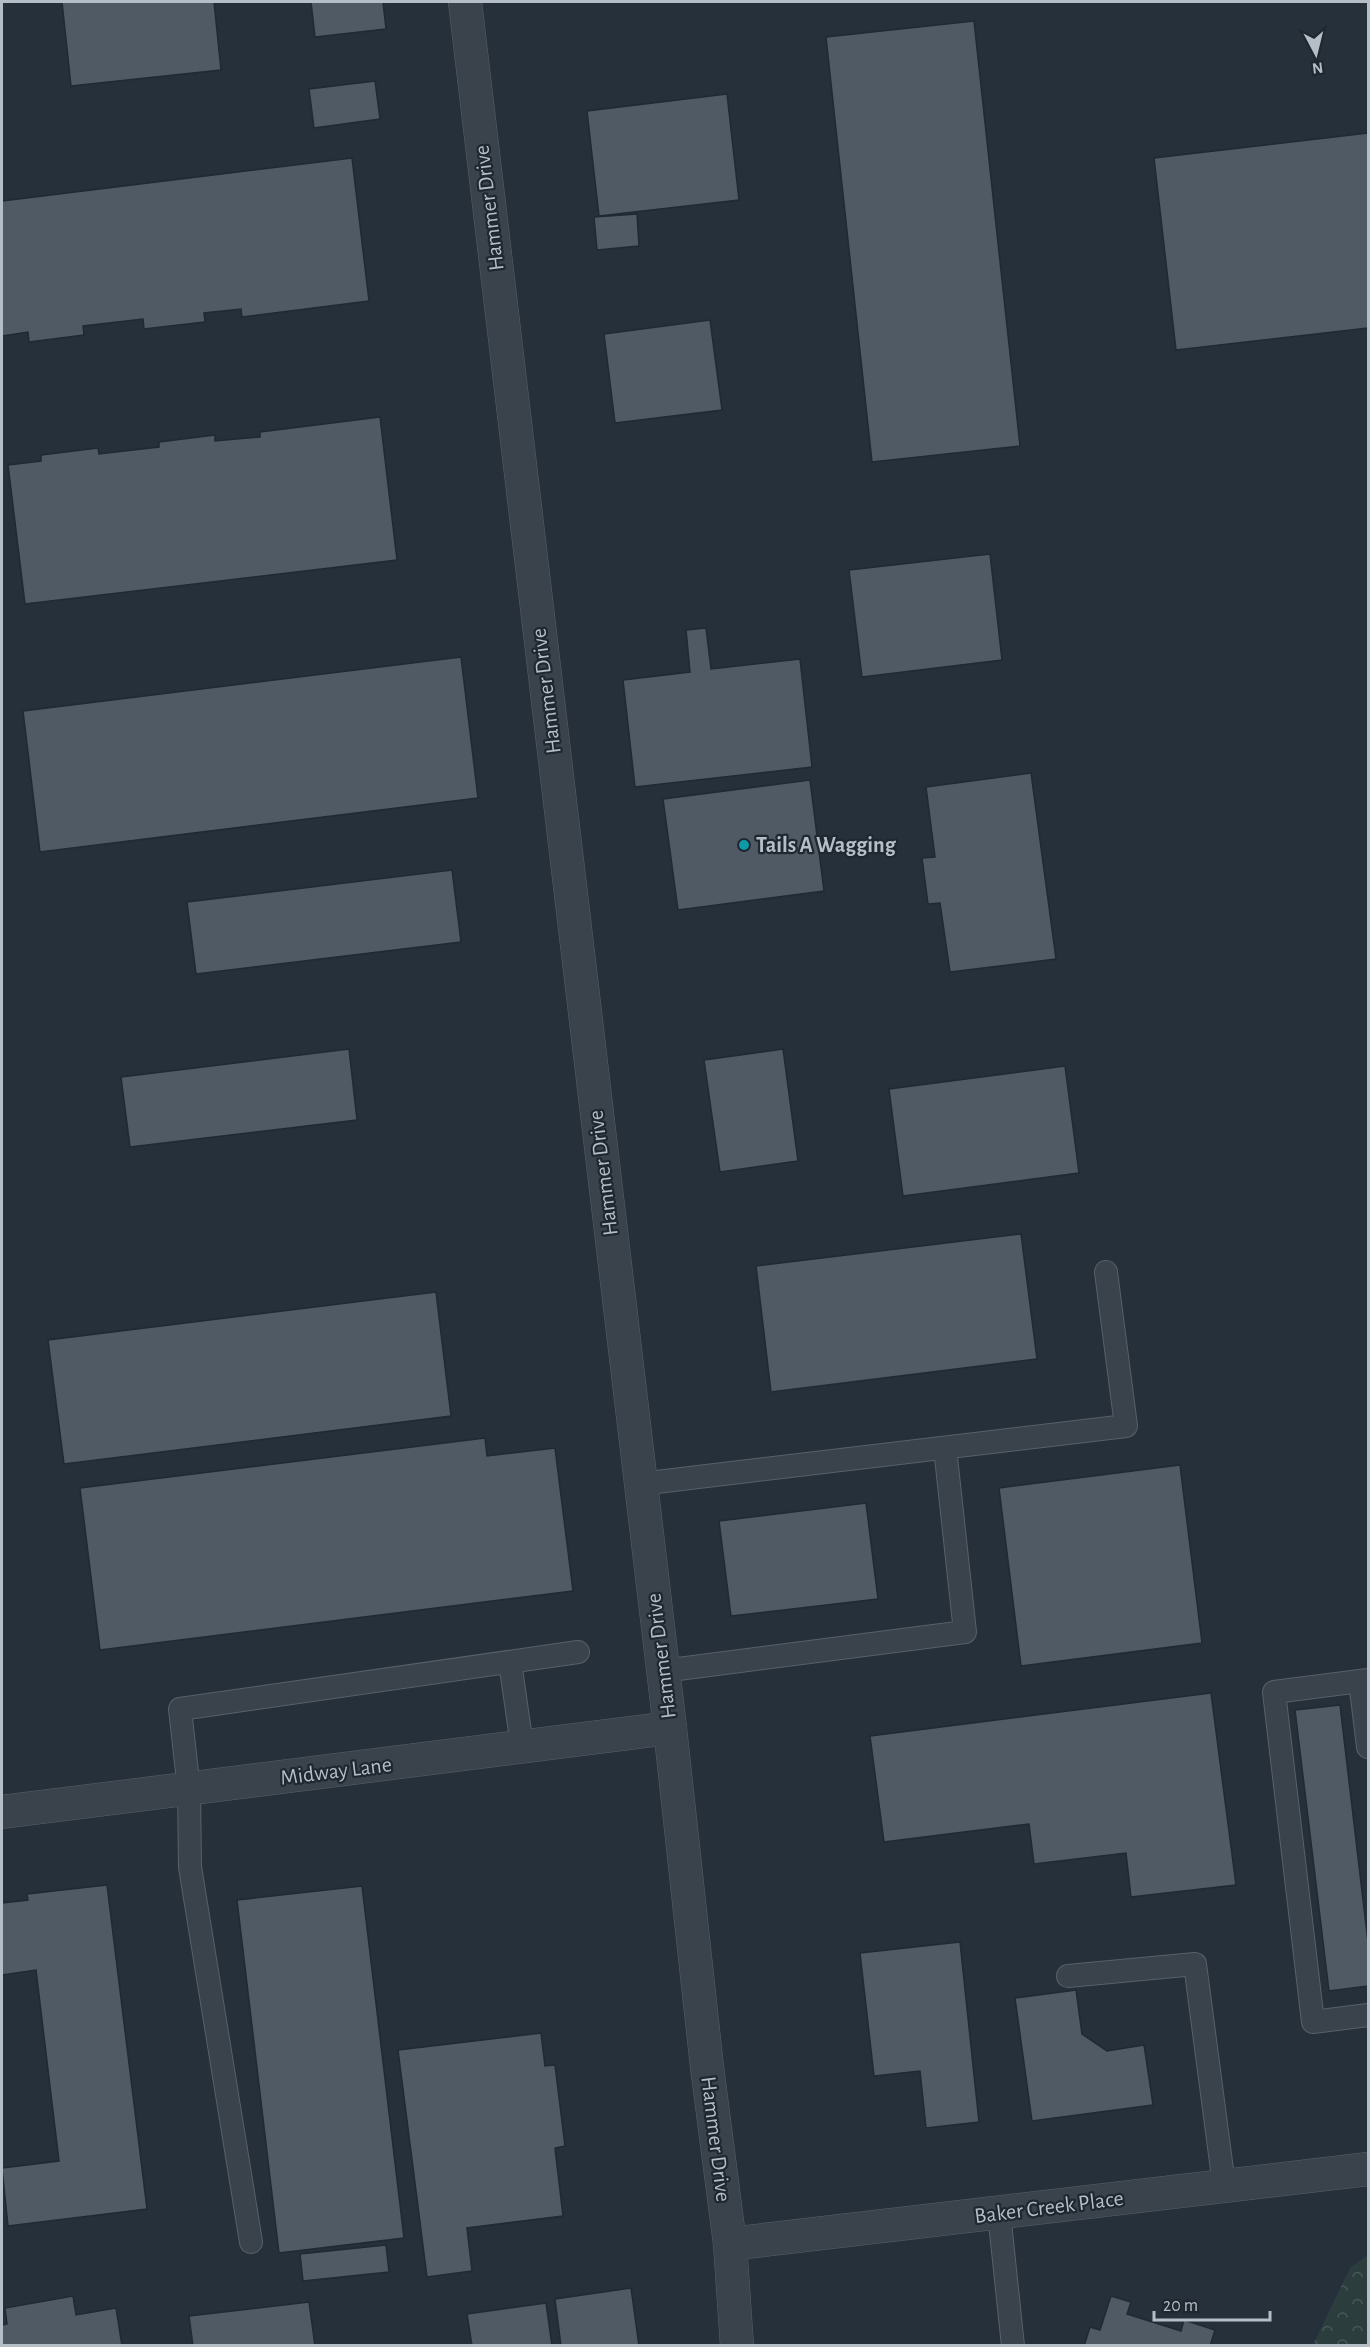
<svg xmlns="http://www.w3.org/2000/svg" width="1370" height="2347" font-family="'Alegreya Sans',sans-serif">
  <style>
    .forest { fill: url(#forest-crowns) }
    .building { fill: #4f5a65; stroke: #212932; stroke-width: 1.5 }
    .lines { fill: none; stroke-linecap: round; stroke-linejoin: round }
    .lane-casing { stroke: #586069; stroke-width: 24 }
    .street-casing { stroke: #586069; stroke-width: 34 }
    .lane { stroke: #3a424b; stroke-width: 22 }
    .street { stroke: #3a424b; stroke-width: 33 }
    .culture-dot { fill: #0f9aa8; stroke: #1f2730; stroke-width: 2 }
    .labels { text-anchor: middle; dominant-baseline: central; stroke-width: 4.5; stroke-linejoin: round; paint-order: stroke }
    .street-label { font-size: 22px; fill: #b5bdc6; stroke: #1f2730 }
    .poi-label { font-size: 22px; font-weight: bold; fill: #b5bdc6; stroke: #1f2730; text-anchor: start }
  </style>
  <defs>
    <pattern id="forest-crowns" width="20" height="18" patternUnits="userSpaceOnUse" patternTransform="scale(1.5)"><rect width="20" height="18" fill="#2b3e3d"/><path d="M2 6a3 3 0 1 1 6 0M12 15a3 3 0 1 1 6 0" fill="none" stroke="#485858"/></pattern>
  </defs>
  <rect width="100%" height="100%" fill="#26303a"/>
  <!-- forest -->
  <path class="forest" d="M1368,2255V2345H1313L1350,2268Z"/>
  <!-- building -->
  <g class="building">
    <path d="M62,2H214L221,70L71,86Z"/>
    <path d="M311,2H383L386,29L315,37Z"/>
    <path d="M974,21L1020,446L872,462L826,37Z"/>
    <path d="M375,81L380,119L314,128L309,89Z"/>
    <path d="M727,94L739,200L599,216L587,111Z"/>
    <path d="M1368,133V328L1176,350L1154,158Z"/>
    <path d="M352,158L369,301L242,317L241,309L204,313L205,322L144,329L143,319L83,326L84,335L29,342L28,332L2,336V201Z"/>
    <path d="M637,214L639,246L597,250L594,217Z"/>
    <path d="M710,320L722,410L615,423L604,334Z"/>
    <path d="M380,417L397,560L25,604L8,465L41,461V455L98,448L99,454L159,447V442L215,435V441L260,437V432Z"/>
    <path d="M990,554L1002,660L862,677L849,570Z"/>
    <path d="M706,628L711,669L800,659L812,767L635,787L623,680L690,672L686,630Z"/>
    <path d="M461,657L478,798L40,852L23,711Z"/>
    <path d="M1031,773L1056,959L950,972L940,903L928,904L922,858L935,857L926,787Z"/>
    <path d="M810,780L824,891L678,910L663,799Z"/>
    <path d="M452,870L461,942L196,974L187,902Z"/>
    <path d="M349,1049L357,1120L130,1147L121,1077Z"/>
    <path d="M783,1049L798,1161L720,1172L704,1060Z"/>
    <path d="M1065,1066L1079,1173L903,1196L889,1089Z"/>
    <path d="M1021,1234L1037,1359L771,1392L756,1266Z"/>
    <path d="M436,1292L451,1416L64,1464L48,1340Z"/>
    <path d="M485,1438L487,1456L555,1448L573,1591L100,1650L80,1488Z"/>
    <path d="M1180,1465L1202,1643L1021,1666L999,1488Z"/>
    <path d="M866,1503L878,1599L731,1616L719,1521Z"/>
    <path d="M1211,1693L1236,1885L1131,1897L1126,1853L1034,1864L1029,1824L884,1842L870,1736Z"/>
    <path d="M1340,1705L1368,1942V1986L1329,1991L1295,1710Z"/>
    <path d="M107,1885L147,2209L8,2226L2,2168L59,2161L36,1970L2,1975V1903L28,1900L27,1894Z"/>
    <path d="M362,1886L404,2238L279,2253L237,1900Z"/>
    <path d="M960,1942L979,2122L926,2128L920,2071L874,2076L860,1953Z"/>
    <path d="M1076,1990L1082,2034L1107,2051L1144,2045L1153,2105L1032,2121L1015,1998Z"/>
    <path d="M541,2033L545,2066L555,2065L565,2146L555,2148L563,2216L467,2228L472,2271L427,2277L398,2050Z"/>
    <path d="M386,2245L389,2272L303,2281L300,2254Z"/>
    <path d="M631,2288L639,2346H561L555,2299Z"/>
    <path d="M73,2296L76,2315L116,2308L122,2346H2V2325L7,2324L5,2308Z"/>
    <path d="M1111,2296L1131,2302L1127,2314L1181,2331L1184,2320L1215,2330L1210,2346H1084L1090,2327L1100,2330Z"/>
    <path d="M309,2302L315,2346H193L189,2316Z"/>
    <path d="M546,2303L552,2346H472L467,2314Z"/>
  </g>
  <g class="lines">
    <defs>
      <g id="lane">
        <path d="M640,1484L1126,1426L1106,1272"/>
        <path d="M510,1662L522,1746"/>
        <path d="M663,1671L965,1632L945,1448"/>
        <path d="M1368,1680L1274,1692L1313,2022L1368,2015"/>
        <path d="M1360,1681L1368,1747"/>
        <path d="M1068,1976L1195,1964L1224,2185"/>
        <path d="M999,2213L1013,2346"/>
        <path d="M251,2242L190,1867L189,1790L180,1709L578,1652"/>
      </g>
      <g id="street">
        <path d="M465,2L670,1728L707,2067L730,2244L737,2346"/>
        <path d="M2,1812L670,1728"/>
        <path d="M730,2244L1368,2169"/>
      </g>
    </defs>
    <!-- lane casing -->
    <use href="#lane" class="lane-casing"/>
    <!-- street casing -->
    <use href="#street" class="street-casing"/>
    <!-- lane -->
    <use href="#lane" class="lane"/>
    <!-- street -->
    <use href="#street" class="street"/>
  </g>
  <!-- markers -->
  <circle class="culture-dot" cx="744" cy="845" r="6"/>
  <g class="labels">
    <!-- street labels -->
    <g class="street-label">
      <text transform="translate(489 208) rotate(-97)">Hammer Drive</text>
      <text transform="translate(546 691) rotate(-97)">Hammer Drive</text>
      <text transform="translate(603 1173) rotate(-97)">Hammer Drive</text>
      <text transform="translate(661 1656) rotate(-97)">Hammer Drive</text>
      <text transform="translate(336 1771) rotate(-7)">Midway Lane</text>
      <text transform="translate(716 2139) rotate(83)">Hammer Drive</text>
      <text transform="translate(1049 2207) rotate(-7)">Baker Creek Place</text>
    </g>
    <!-- poi labels -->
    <g class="poi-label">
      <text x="756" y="845">Tails A Wagging</text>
    </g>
  </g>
  <!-- border -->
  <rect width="1370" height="2347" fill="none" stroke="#b5bdc6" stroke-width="6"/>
  <!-- north arrow -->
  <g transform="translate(1316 54) rotate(173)" stroke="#1f2730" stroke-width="4.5" paint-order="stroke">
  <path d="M0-4.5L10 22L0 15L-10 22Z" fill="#b5bdc6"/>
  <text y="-9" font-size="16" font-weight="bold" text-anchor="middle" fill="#b5bdc6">N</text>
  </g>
  <!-- scale -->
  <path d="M1154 2311v9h116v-9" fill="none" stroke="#b5bdc6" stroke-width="3"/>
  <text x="1163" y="2311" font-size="18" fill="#b5bdc6" stroke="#1f2730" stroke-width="4.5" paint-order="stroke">20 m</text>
</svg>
